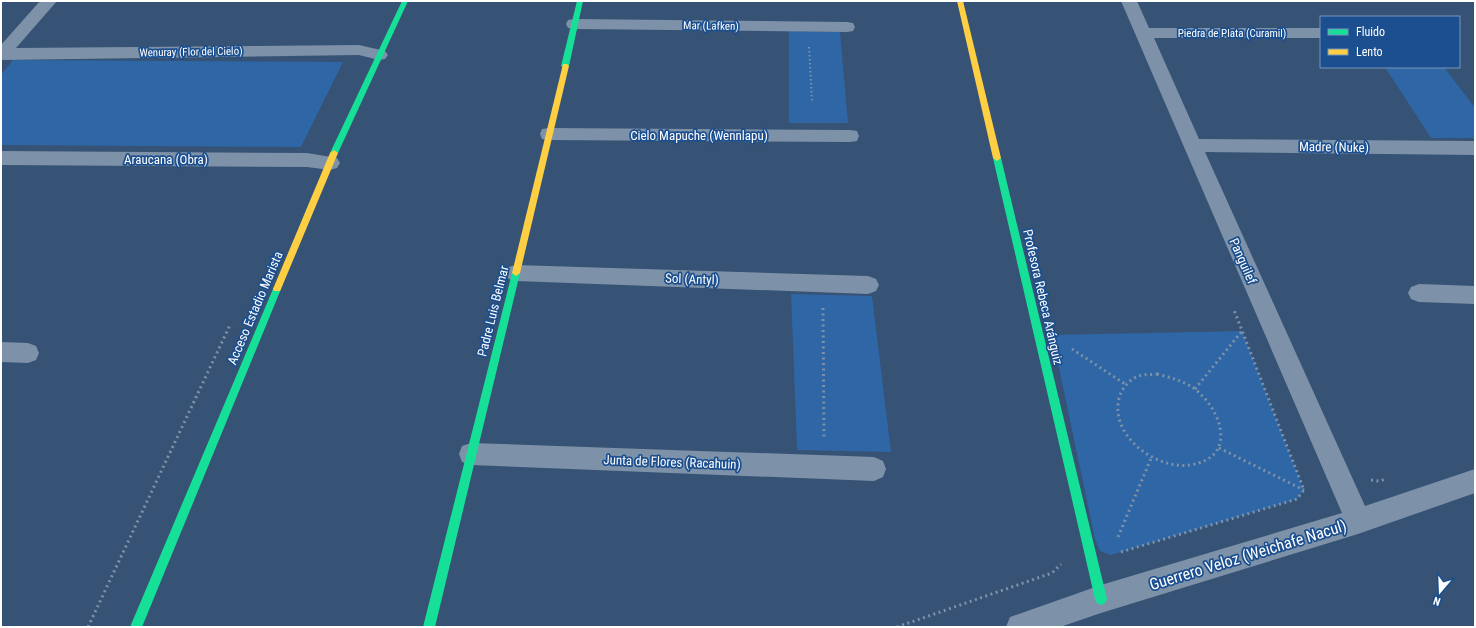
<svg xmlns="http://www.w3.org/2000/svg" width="1476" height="628" font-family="'Roboto Condensed',sans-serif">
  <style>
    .green { fill: #2f66a5 }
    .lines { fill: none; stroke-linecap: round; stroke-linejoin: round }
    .path-far1 { stroke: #7d92a8; stroke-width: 2; stroke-dasharray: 1.5 2.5; stroke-linecap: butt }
    .path { stroke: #7d92a8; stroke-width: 3; stroke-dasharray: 2 3.5; stroke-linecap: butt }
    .street { fill: #7d92a8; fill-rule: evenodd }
    .fast { fill: #16e098; fill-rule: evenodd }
    .slow { fill: #ffcf43; fill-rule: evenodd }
    .labels { text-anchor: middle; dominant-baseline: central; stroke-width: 3.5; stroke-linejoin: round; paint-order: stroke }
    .far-street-label { font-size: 11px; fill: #fff; stroke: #1b4f8f }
    .street-label { font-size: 13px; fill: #fff; stroke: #1b4f8f }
    .near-street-label { font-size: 16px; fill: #fff; stroke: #1b4f8f }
  </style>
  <rect width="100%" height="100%" fill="#365274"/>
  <!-- green -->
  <g class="green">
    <path d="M789,31L840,32L848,123H789Z"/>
    <path d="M13,60L343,62L301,147L1,145V75Z"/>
    <path d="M1385,67H1444L1475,108V138H1431Z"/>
    <path d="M791,294L872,296L891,452L797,450Z"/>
    <path d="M1242,331L1304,490L1297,499L1111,555L1100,551L1095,539L1052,335Z"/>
  </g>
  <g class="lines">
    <!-- path-far1 -->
    <path class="path-far1" d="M809,47L812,101"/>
    <!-- path -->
    <g class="path">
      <path d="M823,308L824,439"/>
      <path d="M1072,349L1125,384"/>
      <path d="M1157,374C1171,378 1185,381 1196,390C1223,412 1237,458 1190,465C1154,470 1107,433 1120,395C1123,387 1130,379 1139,376C1144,374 1151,375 1157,374Z"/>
      <path d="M1195,389L1242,331"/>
      <path d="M1219,448L1304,490"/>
      <path d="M1371,480L1379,481L1386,479"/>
      <path d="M1118,537L1152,456"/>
      <path d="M1121,552L1297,499L1304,490L1234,310"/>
      <path d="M88,627L230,325"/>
      <path d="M897,627L1052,573L1061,564"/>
    </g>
    <!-- street -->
    <g class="street">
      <path d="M40,1H57L16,48L359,45L385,51L388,55L385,59L379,60L359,55L1,60V45Z"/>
      <path d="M1121,1H1137L1149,28H1321V38H1154L1199,139L1475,141V155L1205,152L1365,506L1475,469V493L1358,534L1101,613L1060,627H1006L1010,617L1101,585L1342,513Z"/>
      <path d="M574,19L847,22L853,23L855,27L853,31L847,32L574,29L568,28L566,24L568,20Z"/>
      <path d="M549,128L850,130L857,131L859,136L857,141L850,142L549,140L542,139L540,134L542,129Z"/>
      <path d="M1,151L307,153L337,158L340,163L337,168L330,170L307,167L1,165Z"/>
      <path d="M516,265L868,276L876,279L879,285L876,291L868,294L516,281L509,279L505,273L509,267Z"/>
      <path d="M1419,284L1475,286V304L1419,302L1411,299L1408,293L1411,287Z"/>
      <path d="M1,342L28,343L36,346L39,353L36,360L28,363L1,362Z"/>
      <path d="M471,443L874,457L883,461L886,469L883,477L874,481L471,465L462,462L459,454L462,446Z"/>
    </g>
    <!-- fast -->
    <g class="fast">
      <path d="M402,1H408L338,153L334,156L331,155L330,153Z"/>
      <path d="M577,1H583L569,66L565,68L561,66Z"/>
      <path d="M997,155L1001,158L1107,599L1105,603L1101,605L1097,603L1095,599L993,158Z"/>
      <path d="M516,270L520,273L435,627H423L512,273Z"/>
      <path d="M277,285L280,287L281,289L142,627H130L273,289L274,287Z"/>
    </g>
    <!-- slow -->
    <g class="slow">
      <path d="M957,1H963L1001,158L997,161L993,158Z"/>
      <path d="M563,64H567L569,66L520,273L516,276L512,273Z"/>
      <path d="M334,150L338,153L281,289L280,291H274L273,289L330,153Z"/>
    </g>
  </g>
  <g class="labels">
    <!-- far-street labels -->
    <g class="far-street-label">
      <text transform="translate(711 26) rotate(1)">Mar (Lafken)</text>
      <text x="1232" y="33">Piedra de Plata (Curamil)</text>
      <text transform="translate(191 52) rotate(-1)">Wenuray (Flor del Cielo)</text>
    </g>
    <!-- street labels -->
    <g class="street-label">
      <text x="699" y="135">Cielo Mapuche (Wennlapu)</text>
      <text transform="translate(1334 147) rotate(1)">Madre (Nuke)</text>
      <text x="166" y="159">Araucana (Obra)</text>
      <text transform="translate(1243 261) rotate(66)">Panguilef</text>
      <text transform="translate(692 279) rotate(2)">Sol (Antyl)</text>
      <text transform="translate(1043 297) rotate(77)">Profesora Rebeca Aránguiz</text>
      <text transform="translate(255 308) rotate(-67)">Acceso Estadio Marista</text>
      <text transform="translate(493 311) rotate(-76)">Padre Luis Belmar</text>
      <text transform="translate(672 462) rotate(2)">Junta de Flores (Racahuin)</text>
    </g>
    <!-- near-street labels -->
    <g class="near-street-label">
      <text transform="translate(1248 555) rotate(-17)">Guerrero Veloz (Weichafe Nacul)</text>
    </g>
  </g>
  <!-- border -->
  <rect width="1476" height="628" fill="none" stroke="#ffffff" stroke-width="4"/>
  <!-- legend -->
  <rect x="1320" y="16" width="140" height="52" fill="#1b4f8f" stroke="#7695bc"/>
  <rect x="1328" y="29" width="20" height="6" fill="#16e098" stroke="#7695bc"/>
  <text x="1356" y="36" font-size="12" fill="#ffffff">Fluido</text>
  <rect x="1328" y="49" width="20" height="6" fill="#ffcf43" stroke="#7695bc"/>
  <text x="1356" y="56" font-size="12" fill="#ffffff">Lento</text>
  <!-- north arrow -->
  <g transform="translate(1440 592) rotate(199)" stroke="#1b4f8f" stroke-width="3" paint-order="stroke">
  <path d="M0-3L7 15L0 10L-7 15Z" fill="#ffffff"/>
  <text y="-6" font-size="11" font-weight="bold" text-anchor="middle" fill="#ffffff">N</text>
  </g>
</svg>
